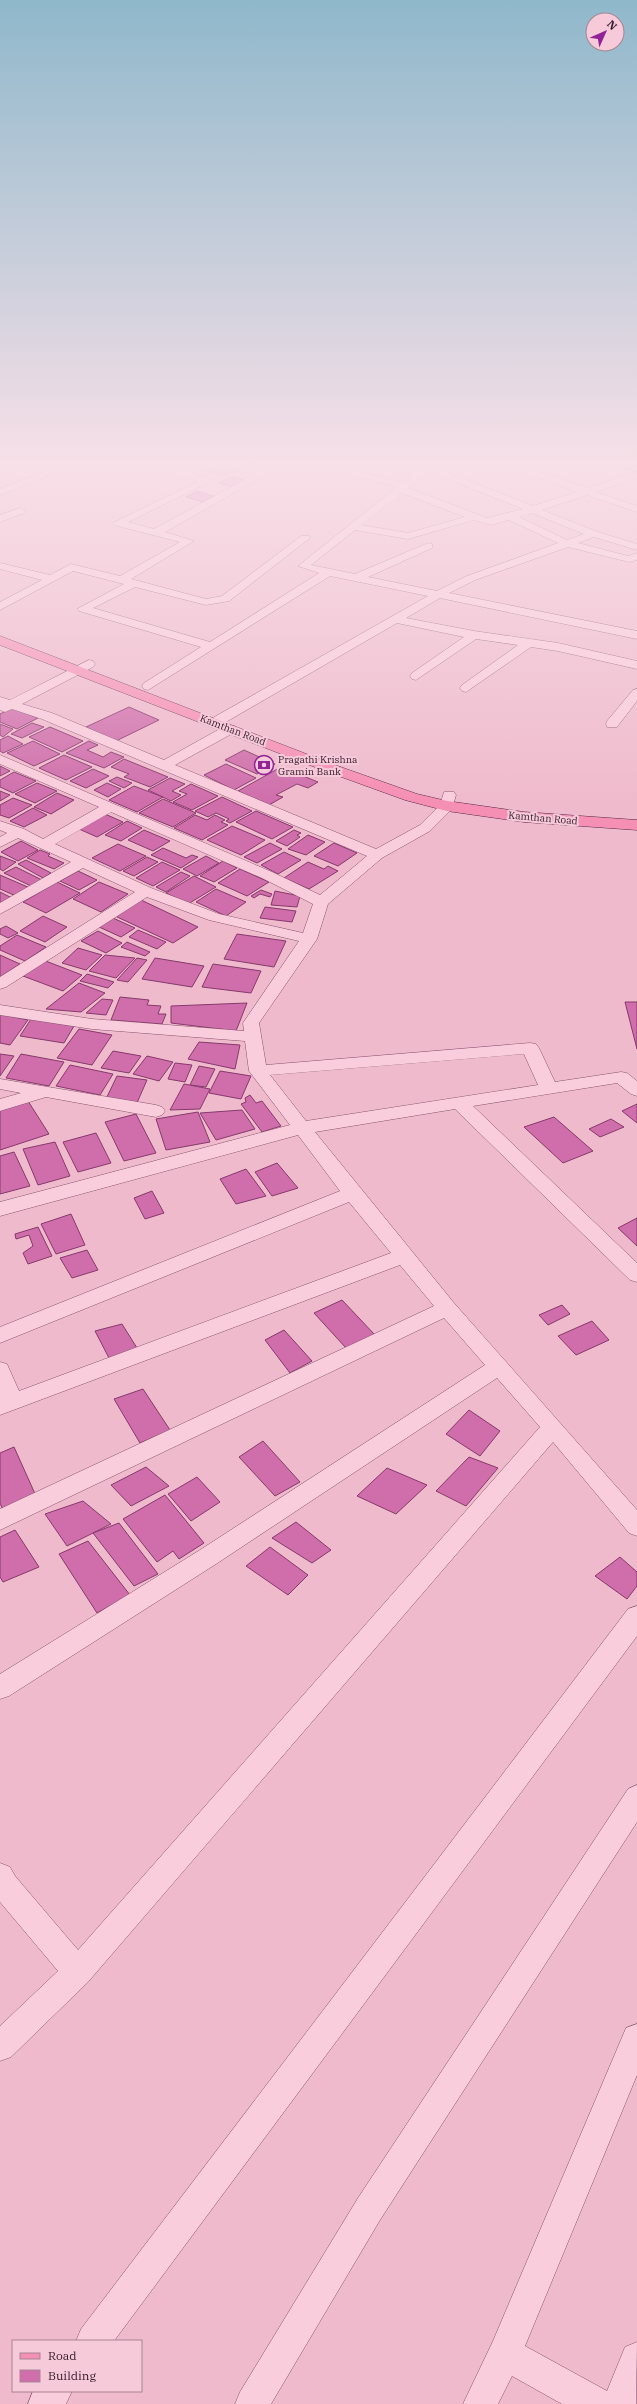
<svg xmlns="http://www.w3.org/2000/svg" width="637" height="2404" font-family="'IBM Plex Serif',serif">
  <style>
    .building { fill: #cf6eab; stroke: #86396b }
    .lines { fill: none; stroke-linecap: round; stroke-linejoin: round }
    .minor-casing { stroke: #86546e; stroke-width: 1 }
    .primary-casing { stroke: #532941; stroke-width: 1 }
    .minor { fill: #facddc; fill-rule: evenodd }
    .primary { fill: #f58fb3; fill-rule: evenodd }
    .rail-casing { stroke: #341a29; stroke-width: 2.5 }
    .rail { stroke: #f6cad9; stroke-width: 1.5; stroke-dasharray: 5; stroke-linecap: butt }
    .labels { text-anchor: middle; dominant-baseline: central; stroke-width: 4; stroke-linejoin: round; paint-order: stroke }
    .far-street-label { font-size: 10px; fill: #341a29; stroke: #f6cad9 }
    .far-poi-label { font-size: 10px; fill: #341a29; stroke: #f6cad9; text-anchor: start }
  </style>
  <rect width="100%" height="100%" fill="#efbacc"/>
  <!-- building -->
  <g class="building">
    <path d="M233,466L242,469L225,475L191,467Z"/>
    <path d="M232,476L247,481L233,487L219,483Z"/>
    <path d="M197,491L213,496L203,502L186,497Z"/>
    <path d="M129,707L159,720L116,741L86,727Z"/>
    <path d="M12,708L38,718L17,729L0,722V714Z"/>
    <path d="M32,723L44,727L22,738L11,734Z"/>
    <path d="M0,724L13,729L3,737L0,735Z"/>
    <path d="M50,727L83,741L62,752L29,737Z"/>
    <path d="M8,736L23,744L3,753L0,751V740Z"/>
    <path d="M33,741L60,754L34,766L7,753Z"/>
    <path d="M89,741L98,745L87,750L103,757L111,752L124,757L104,768L66,753Z"/>
    <path d="M244,750L275,764L257,774L225,760Z"/>
    <path d="M64,755L92,767L66,780L39,768Z"/>
    <path d="M124,759L168,777L150,787L124,777L129,774L111,767Z"/>
    <path d="M226,764L256,778L234,790L204,775Z"/>
    <path d="M0,766L10,771L0,776Z"/>
    <path d="M281,767L318,782L308,788L297,784L276,795L283,797L269,805L238,791Z"/>
    <path d="M93,769L109,776L86,788L70,781Z"/>
    <path d="M14,772L36,781L13,793L0,787V780Z"/>
    <path d="M117,777L132,783L124,788L109,781Z"/>
    <path d="M170,778L185,784L172,791L181,795L171,801L148,790Z"/>
    <path d="M37,783L57,791L35,803L15,794Z"/>
    <path d="M107,783L121,789L108,797L94,790Z"/>
    <path d="M191,784L218,796L192,810L173,802L187,794L179,791Z"/>
    <path d="M134,786L163,797L137,812L109,800Z"/>
    <path d="M0,791L10,795L0,801Z"/>
    <path d="M57,793L74,800L51,814L34,807Z"/>
    <path d="M222,797L252,811L230,823L226,821L229,819L216,813L208,817L195,811Z"/>
    <path d="M13,798L32,805L9,818L0,815V805Z"/>
    <path d="M163,799L196,813L173,827L139,813Z"/>
    <path d="M33,808L47,815L24,827L10,821Z"/>
    <path d="M256,811L293,827L272,839L236,822Z"/>
    <path d="M105,814L123,822L97,837L79,829Z"/>
    <path d="M195,815L207,820L215,815L225,820L221,822L228,825L202,840L174,828Z"/>
    <path d="M127,821L142,828L121,841L105,835Z"/>
    <path d="M232,826L265,840L241,855L207,840Z"/>
    <path d="M144,830L170,841L153,851L128,840Z"/>
    <path d="M294,830L301,833L297,835L300,837L287,846L276,841Z"/>
    <path d="M308,835L325,842L306,855L288,849Z"/>
    <path d="M21,841L38,850L18,861L1,852Z"/>
    <path d="M270,843L282,849L257,863L244,857Z"/>
    <path d="M334,843L357,853L338,866L314,856Z"/>
    <path d="M118,844L146,856L120,871L92,858Z"/>
    <path d="M163,848L186,858L192,855L198,857L181,868L151,855Z"/>
    <path d="M40,850L50,854L48,856L64,863L54,869L27,858Z"/>
    <path d="M284,852L301,860L278,874L261,865Z"/>
    <path d="M0,856L16,862L3,871L0,869Z"/>
    <path d="M206,856L219,863L197,876L183,869Z"/>
    <path d="M147,857L158,862L134,876L123,871Z"/>
    <path d="M26,860L51,873L43,878L18,864Z"/>
    <path d="M223,861L237,868L214,882L200,876Z"/>
    <path d="M162,862L180,870L153,886L136,878Z"/>
    <path d="M308,862L324,869L328,866L338,871L309,889L284,878Z"/>
    <path d="M16,867L42,880L31,886L4,873Z"/>
    <path d="M240,869L269,882L247,896L218,883Z"/>
    <path d="M78,871L97,880L79,890L60,881Z"/>
    <path d="M181,872L190,876L166,892L156,887Z"/>
    <path d="M0,875L30,888L16,896L0,889Z"/>
    <path d="M194,876L216,887L188,904L166,893Z"/>
    <path d="M57,882L80,893L46,913L23,902Z"/>
    <path d="M99,882L128,894L101,912L73,899Z"/>
    <path d="M216,889L246,902L226,916L196,902Z"/>
    <path d="M261,890L272,894L270,897L260,894L254,898L251,896Z"/>
    <path d="M275,891L300,896L297,907L271,905Z"/>
    <path d="M0,892L14,899L0,907Z"/>
    <path d="M141,900L198,927L173,943L115,916Z"/>
    <path d="M265,907L296,911L292,922L260,918Z"/>
    <path d="M43,916L67,927L45,942L20,931Z"/>
    <path d="M113,918L135,928L121,937L99,927Z"/>
    <path d="M6,926L18,933L8,938L0,934V929Z"/>
    <path d="M138,930L166,942L157,949L129,937Z"/>
    <path d="M98,931L122,943L106,953L81,941Z"/>
    <path d="M237,934L286,941L274,967L224,959Z"/>
    <path d="M17,935L46,947L25,961L0,950V946Z"/>
    <path d="M127,942L150,952L145,956L121,947Z"/>
    <path d="M78,948L102,955L86,970L62,963Z"/>
    <path d="M0,955L20,964L0,977Z"/>
    <path d="M105,955L135,958L116,978L89,971Z"/>
    <path d="M137,958L147,960L128,982L117,980Z"/>
    <path d="M155,958L204,966L192,987L142,979Z"/>
    <path d="M43,960L82,975L63,991L23,976Z"/>
    <path d="M213,964L261,971L251,993L202,987Z"/>
    <path d="M87,974L114,982L108,988L80,981Z"/>
    <path d="M79,983L105,993L81,1012L46,1009Z"/>
    <path d="M120,997L149,1000L147,1005L161,1006L158,1014H166L162,1024L111,1020Z"/>
    <path d="M102,999L113,1000L106,1015L86,1013Z"/>
    <path d="M625,1002H637V1049Z"/>
    <path d="M247,1003L236,1031L171,1023V1006Z"/>
    <path d="M0,1014L28,1020L10,1045L0,1043Z"/>
    <path d="M31,1019L74,1026L64,1043L20,1036Z"/>
    <path d="M79,1029L112,1035L92,1065L57,1058Z"/>
    <path d="M199,1042L240,1045L235,1069L188,1059Z"/>
    <path d="M113,1051L141,1056L129,1073L101,1068Z"/>
    <path d="M0,1054L14,1056L0,1076Z"/>
    <path d="M21,1054L64,1062L49,1086L6,1078Z"/>
    <path d="M147,1056L173,1062L159,1081L133,1074Z"/>
    <path d="M175,1063L192,1065L185,1082L168,1079Z"/>
    <path d="M70,1065L113,1074L100,1095L56,1086Z"/>
    <path d="M199,1066L215,1069L206,1087L190,1085Z"/>
    <path d="M220,1071L251,1076L241,1099L209,1093Z"/>
    <path d="M117,1076L147,1080L136,1105L105,1101Z"/>
    <path d="M184,1084L210,1089L200,1109L170,1110Z"/>
    <path d="M250,1095L256,1103L262,1101L281,1126L262,1132L241,1104L246,1102L245,1098Z"/>
    <path d="M28,1101L49,1134L0,1150V1110Z"/>
    <path d="M637,1104V1123L622,1111Z"/>
    <path d="M242,1110L255,1129L216,1140L200,1113Z"/>
    <path d="M198,1112L210,1142L166,1150L156,1119Z"/>
    <path d="M136,1114L156,1153L124,1161L105,1122Z"/>
    <path d="M554,1117L593,1151L563,1163L524,1127Z"/>
    <path d="M611,1119L624,1127L600,1137L589,1129Z"/>
    <path d="M96,1133L111,1163L78,1172L63,1142Z"/>
    <path d="M55,1142L70,1176L38,1185L23,1149Z"/>
    <path d="M14,1152L30,1186L0,1194V1156Z"/>
    <path d="M277,1163L298,1188L272,1196L255,1172Z"/>
    <path d="M246,1169L266,1196L236,1204L220,1179Z"/>
    <path d="M152,1191L164,1213L145,1219L134,1198Z"/>
    <path d="M71,1214L85,1245L56,1254L41,1224Z"/>
    <path d="M637,1218V1246L618,1228Z"/>
    <path d="M38,1227L52,1256L28,1264L23,1253L33,1246L29,1235L16,1239L15,1234Z"/>
    <path d="M87,1250L98,1270L72,1278L60,1258Z"/>
    <path d="M342,1300L375,1335L346,1348L314,1313Z"/>
    <path d="M562,1305L570,1314L548,1325L539,1315Z"/>
    <path d="M592,1321L609,1340L576,1355L558,1336Z"/>
    <path d="M122,1324L137,1348L109,1358L95,1331Z"/>
    <path d="M284,1330L312,1361L290,1373L265,1340Z"/>
    <path d="M143,1389L170,1430L140,1443L114,1399Z"/>
    <path d="M469,1410L500,1431L480,1456L446,1434Z"/>
    <path d="M263,1441L300,1482L275,1496L239,1457Z"/>
    <path d="M14,1447L36,1496L2,1508L0,1503V1453Z"/>
    <path d="M469,1457L498,1468L466,1506L436,1491Z"/>
    <path d="M146,1467L169,1486L131,1506L111,1485Z"/>
    <path d="M387,1468L427,1485L396,1514L357,1496Z"/>
    <path d="M197,1477L220,1502L191,1521L168,1494Z"/>
    <path d="M165,1495L204,1543L179,1559L173,1551L157,1562L123,1519Z"/>
    <path d="M83,1501L111,1524L67,1546L45,1514Z"/>
    <path d="M296,1522L331,1550L312,1563L272,1538Z"/>
    <path d="M119,1523L158,1574L134,1586L93,1533Z"/>
    <path d="M15,1530L39,1567L3,1582L0,1577V1537Z"/>
    <path d="M88,1541L130,1595L97,1613L59,1554Z"/>
    <path d="M270,1547L308,1575L288,1595L246,1566Z"/>
    <path d="M620,1557L637,1572V1586L627,1599L595,1576Z"/>
  </g>
  <g class="lines">
    <defs>
      <g id="minor">
        <path d="M153,466H170L213,480L128,522L154,529L257,473L247,466H260L267,474L165,532L194,541L131,579L206,599L222,596L301,536H309L310,538L229,601L206,605L135,587L93,608L210,642L319,573L298,566L397,487L321,466H339L403,483L414,474L390,466H407L424,471V475L408,488L487,518L523,509L430,472V468H436L533,506L577,492L507,466H522L587,488L628,475H634V479L596,492L637,506V512L587,495L542,510L598,532L637,544V550L594,537L578,543L628,556L637,553V560L629,562L568,547L475,580L449,593L637,631V639L440,598L406,618L474,631L558,643L637,661V669L558,651L531,647L466,692L462,691L460,688L462,685L518,645L476,639L416,680L412,679L410,676L412,673L464,637L397,623L219,726H209L208,723L209,720L428,596L330,576L148,690L144,689L142,686L144,683L201,647L79,611L77,609L124,584L73,571L0,610V602L42,580L0,569V563L50,575L71,564L120,576L180,542L114,525L113,523L199,481ZM402,493L465,517L408,533L361,525ZM532,513L584,534L567,540L519,517ZM474,520L491,525L509,520L558,543L467,576L437,591L368,577L432,548V544L428,543L355,574L311,565L355,530L408,539Z"/>
        <path d="M46,471L49,472V476L0,495V489Z"/>
        <path d="M20,508L25,511L24,513L0,522V515Z"/>
        <path d="M89,660L93,661L95,664L93,667L22,704L52,713L164,760L225,726H235L236,729L235,732L175,765L376,849L420,825L440,805L444,792H454L456,795L452,809L430,831L382,858L328,904L317,939L259,1023L266,1065L530,1043L536,1044L539,1048L555,1082L621,1072L627,1073L637,1081V1096L631,1094L617,1083L473,1106L637,1263V1282L630,1280L455,1109L315,1132L454,1303L637,1510V1536L629,1533L553,1442L88,1982L11,2057L0,2061V2026L58,1971L0,1902V1863L10,1867L15,1876L78,1950L540,1427L497,1378L216,1564L9,1696L0,1699V1674L200,1550L485,1365L444,1318L0,1530V1509L434,1306L400,1265L0,1415V1362L7,1364L19,1391L391,1253L349,1202L0,1343V1327L340,1191L298,1135L0,1216V1202L290,1125L249,1071L245,1041L92,1029L0,1015V1005L92,1019L244,1031L243,1023L299,941L209,920L147,897L6,987L0,989V977L135,892L83,868L0,914V903L71,862L18,838L0,847V837L7,833L0,830V821L24,829L43,839L99,807L0,764V755L272,872L320,895L367,856L42,719L12,709L5,712L0,710V697L10,700ZM111,812L262,878L313,904L303,933L219,914L151,888L55,844ZM524,1054L538,1085L306,1121L270,1075Z"/>
        <path d="M637,689V701L617,727H607L606,724L607,721L633,690Z"/>
        <path d="M0,1079L156,1105L162,1107L165,1111L162,1115L156,1117L46,1097L0,1111V1099L21,1093L0,1089Z"/>
        <path d="M637,1606V1636L114,2341H76L81,2329L628,1609Z"/>
        <path d="M637,1785V1822L380,2220L271,2404H235L240,2392L358,2198L628,1789Z"/>
        <path d="M637,2024V2075L525,2346L607,2391L625,2347L637,2342L636,2404H562L512,2376L498,2404H463L493,2341L626,2028Z"/>
        <path d="M33,2391H72L66,2404H28Z"/>
      </g>
      <path id="primary" d="M0,636L335,765L417,794L447,801L524,812L637,820V830L524,822L447,811L405,800L325,771L0,645Z"/>
    </defs>
    <!-- minor casing -->
    <use href="#minor" class="minor-casing"/>
    <!-- primary casing -->
    <use href="#primary" class="primary-casing"/>
    <!-- minor -->
    <use href="#minor" class="minor"/>
    <!-- primary -->
    <use href="#primary" class="primary"/>
    <defs>
      <path id="rail" d="M622,466L637,472"/>
    </defs>
    <!-- rail casing -->
    <use href="#rail" class="rail-casing"/>
    <!-- rail -->
    <use href="#rail" class="rail"/>
  </g>
  <!-- sky -->
  <linearGradient id="sky" x2="0" y2="1"><stop stop-color="#8fb8cb"/><stop offset="0.58" stop-color="#f8e0e8"/><stop offset="1" stop-color="#f8e0e8" stop-opacity="0"/></linearGradient>
  <rect width="637" height="803" fill="url(#sky)"/>
  <!-- icons -->
  <defs>
    <symbol id="bank-ring" viewBox="-11 -11 22 22"><circle r="9.5" fill="#f6cad9" stroke="#912297" stroke-width="1.5"/><path d="M-6-4H6V4H-6ZM0-2.3a2.3 2.3 0 1 0 0 4.6a2.3 2.3 0 1 0 0-4.6Z" fill="#912297"/></symbol>
  </defs>
  <g fill-rule="evenodd">
    <use href="#bank-ring" x="253" y="754" width="22" height="22"/>
  </g>
  <g class="labels">
    <!-- far-street labels -->
    <g class="far-street-label">
      <text transform="translate(233 730) rotate(21)">Kamthan Road</text>
      <text transform="translate(543 818) rotate(5)">Kamthan Road</text>
    </g>
    <!-- far-poi labels -->
    <g class="far-poi-label">
      <text x="278" y="759">Pragathi Krishna<tspan x="278" dy="12">Gramin Bank</tspan></text>
    </g>
  </g>
  <!-- legend -->
  <rect x="12" y="2340" width="130" height="52" fill="#f6cad9" stroke="#a88493"/>
  <rect x="20" y="2353" width="20" height="6" fill="#f58fb3" stroke="#a88493"/>
  <text x="48" y="2360" font-size="12" fill="#341a29">Road</text>
  <rect x="20" y="2370" width="20" height="12" fill="#cf6eab" stroke="#a88493"/>
  <text x="48" y="2380" font-size="12" fill="#341a29">Building</text>
  <!-- north arrow -->
  <g transform="translate(605 32) rotate(45)"><circle r="19" fill="#f6cad9" stroke="#a88493"/>
  <path d="M0-3L7 15L0 10L-7 15Z" fill="#912297"/>
  <text y="-6" font-size="11" font-weight="bold" text-anchor="middle" fill="#341a29">N</text>
  </g>
</svg>
